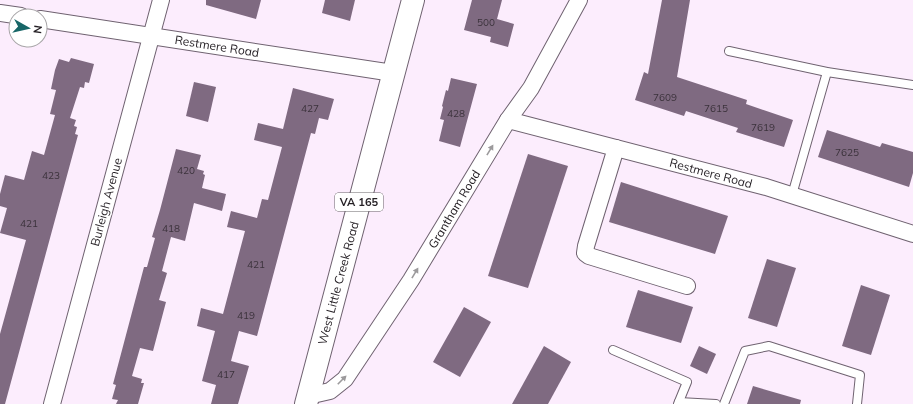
<svg xmlns="http://www.w3.org/2000/svg" width="913" height="404" font-family="Mulish,sans-serif">
  <style>
    .building { fill: #7f6a81 }
    .lines { fill: none; stroke-linecap: round; stroke-linejoin: round }
    .lane-casing { stroke: #6f6270; stroke-width: 10 }
    .street-casing { stroke: #6f6270; stroke-width: 18 }
    .primary-casing { stroke: #6f6270; stroke-width: 24 }
    .lane { stroke: #fff; stroke-width: 8 }
    .street { stroke: #fff; stroke-width: 16 }
    .primary { stroke: #fff; stroke-width: 22 }
    .oneway { fill: #9c9a9c }
    .labels { text-anchor: middle; dominant-baseline: central; stroke-width: 3; stroke-linejoin: round; paint-order: stroke }
    .number-label { font-size: 10px; fill: #3b323b }
    .shield { fill: #fff; stroke: #666266; stroke-width: 1 }
    .shield-label { font-size: 11px; font-weight: bold; fill: #241f24 }
    .street-label { font-size: 12px; fill: #241f24; stroke: #fff }
  </style>
  <rect width="100%" height="100%" fill="#fcedfd"/>
  <!-- building -->
  <g class="building">
    <path d="M206,0H261L256,19L206,5Z"/>
    <path d="M325,0H355L350,21L322,13Z"/>
    <path d="M472,0H502L497,19L514,24L508,47L490,42L491,37L464,30Z"/>
    <path d="M662,0H690L677,77L747,100L746,104L793,120L784,147L736,132L738,128L686,111L684,116L635,100L644,72L648,74Z"/>
    <path d="M71,58L94,64L89,83L85,82L84,88L80,87L70,118L76,120L74,126L77,127L75,134L78,135L5,404H0V334L26,240L0,233L7,208L0,206V194L5,175L24,180L32,151L44,155L55,115L50,114L56,90L51,89L55,70L59,59L69,62Z"/>
    <path d="M451,78L477,84L460,147L439,141L444,120L440,119L443,107L442,106L446,90L448,91Z"/>
    <path d="M194,82L216,87L208,122L186,116Z"/>
    <path d="M293,88L334,99L328,120L319,118L315,134L311,133L257,336L239,331L231,361L249,366L238,404H211L216,385L202,381L215,331L197,326L201,308L223,314L245,231L227,227L231,211L257,218L262,199L268,200L282,147L254,140L258,123L283,129Z"/>
    <path d="M827,130L880,147L882,143L913,152V173L909,187L818,157Z"/>
    <path d="M176,149L201,155L197,169L204,171L203,174L205,175L202,188L226,194L222,211L194,203L185,241L171,237L162,271L167,273L159,300L166,302L153,351L140,348L132,376L142,379L141,383H144L138,404H116L118,400L112,399L116,385L113,384L144,267H147L155,238L152,237L160,210Z"/>
    <path d="M528,154L568,166L528,288L488,276Z"/>
    <path d="M621,182L728,216L715,254L609,222Z"/>
    <path d="M767,259L796,268L777,327L748,318Z"/>
    <path d="M861,285L890,295L871,355L842,346Z"/>
    <path d="M638,290L693,307L681,343L626,327Z"/>
    <path d="M464,307L491,322L460,377L433,362Z"/>
    <path d="M544,346L571,362L548,404H512Z"/>
    <path d="M699,346L716,354L707,374L690,366Z"/>
    <path d="M753,386L801,400L800,404H747Z"/>
  </g>
  <g class="lines">
    <defs>
      <g id="lane">
        <path d="M729,51L827,72L913,85"/>
        <path d="M792,195L827,72"/>
        <path d="M613,350L687,382L678,404"/>
        <path d="M679,402L716,404"/>
        <path d="M724,404L745,351L769,346L860,375L857,404"/>
      </g>
      <g id="street">
        <path d="M0,13L21,16"/>
        <path d="M40,19L393,73"/>
        <path d="M508,120L766,187L913,234"/>
        <path d="M616,148L586,246L585,253L589,256L687,286"/>
        <path d="M308,396L330,391L345,379L411,280L508,120L531,88L579,0"/>
        <path d="M52,404L161,0"/>
      </g>
      <path id="primary" d="M306,404L413,0"/>
    </defs>
    <!-- lane casing -->
    <use href="#lane" class="lane-casing"/>
    <!-- street casing -->
    <use href="#street" class="street-casing"/>
    <!-- primary casing -->
    <use href="#primary" class="primary-casing"/>
    <!-- lane -->
    <use href="#lane" class="lane"/>
    <!-- street -->
    <use href="#street" class="street"/>
    <!-- primary -->
    <use href="#primary" class="primary"/>
  </g>
  <!-- one-way arrows -->
  <defs><path id="oneway-solid" d="M-6-.8H1V-3.2L6.5 0L1 3.2V.8H-6Z"/></defs>
  <g class="oneway">
    <use href="#oneway-solid" transform="translate(490 150) rotate(-59)"/>
    <use href="#oneway-solid" transform="translate(415 273) rotate(-59)"/>
    <use href="#oneway-solid" transform="translate(342 380) rotate(-45)"/>
  </g>
  <g class="labels">
    <!-- number labels -->
    <g class="number-label">
      <text x="486" y="22">500</text>
      <text x="665" y="97">7609</text>
      <text x="310" y="108">427</text>
      <text x="716" y="108">7615</text>
      <text x="456" y="113">428</text>
      <text x="763" y="127">7619</text>
      <text x="847" y="152">7625</text>
      <text x="186" y="170">420</text>
      <text x="51" y="175">423</text>
      <text x="29" y="223">421</text>
      <text x="171" y="228">418</text>
      <text x="256" y="264">421</text>
      <text x="246" y="315">419</text>
      <text x="226" y="374">417</text>
    </g>
    <!-- shield labels -->
    <rect class="shield" x="335" y="193" width="48" height="18" rx="3"/>
    <g class="shield-label">
      <text x="359" y="202">VA 165</text>
    </g>
    <!-- street labels -->
    <g class="street-label">
      <text transform="translate(217 46) rotate(9)">Restmere Road</text>
      <text transform="translate(711 173) rotate(15)">Restmere Road</text>
      <text transform="translate(106 202) rotate(-75)">Burleigh Avenue</text>
      <text transform="translate(454 209) rotate(-59)">Grantham Road</text>
      <text transform="translate(338 283) rotate(-75)">West Little Creek Road</text>
    </g>
  </g>
  <!-- north arrow -->
  <g transform="translate(28 28) rotate(98)"><circle r="19" fill="#ffffff" stroke="#a7a5a7"/>
  <path d="M0-3L7 15L0 10L-7 15Z" fill="#176667"/>
  <text y="-6" font-size="11" font-weight="bold" text-anchor="middle" fill="#241f24">N</text>
  </g>
</svg>
